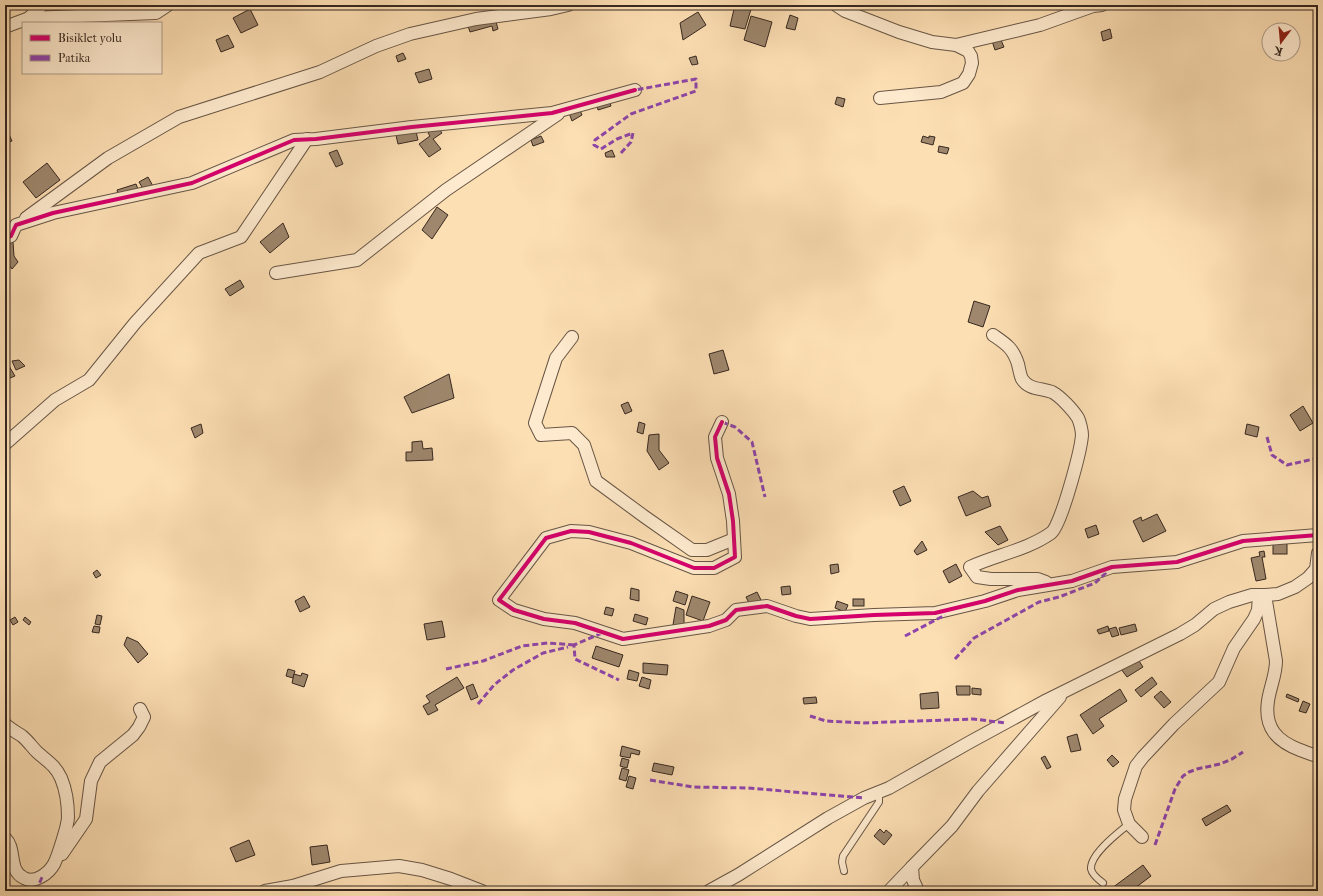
<svg xmlns="http://www.w3.org/2000/svg" width="1323" height="896" font-family="'IM FELL French Canon',serif">
  <style>
    .building { fill: #9e876d; stroke: #372820 }
    .lines { fill: none; stroke-linecap: round; stroke-linejoin: round }
    .service-casing { stroke: #685645; stroke-width: 8 }
    .minor-casing { stroke: #685645; stroke-width: 14 }
    .service { stroke: #feeace; stroke-width: 6 }
    .minor { stroke: #feeace; stroke-width: 12 }
    .quiet { stroke: #8e44ad; stroke-width: 3; stroke-dasharray: 6 3; stroke-linecap: butt }
    .cycleway-casing { stroke: #feeace; stroke-width: 6 }
    .cycleway { stroke: #d6006c; stroke-width: 4 }
  </style>
  <rect width="100%" height="100%" fill="#fddfb4"/>
  <filter id="stains"><feTurbulence type="fractalNoise" baseFrequency=".005" numOctaves="4"/><feColorMatrix values="0 0 0 0 .2 0 0 0 0 .09 0 0 0 0 .02 0 0 0 .5 -.17"/></filter>
  <radialGradient id="worn" r=".72"><stop offset=".6" stop-color="#630" stop-opacity="0"/><stop offset="1" stop-color="#630" stop-opacity=".3"/></radialGradient>
  <!-- building -->
  <g class="building">
    <path d="M735,5H746L752,6L745,29L730,26Z"/>
    <path d="M250,9L258,25L241,33L233,18Z"/>
    <path d="M698,12L706,25L683,40L680,23Z"/>
    <path d="M790,15L798,18L795,30L786,28Z"/>
    <path d="M751,16L772,22L765,47L744,40Z"/>
    <path d="M495,18L498,29L493,31L492,26L470,32L468,26Z"/>
    <path d="M1110,29L1112,38L1103,41L1101,32Z"/>
    <path d="M228,35L234,47L221,52L216,40Z"/>
    <path d="M1000,38L1004,47L995,50L992,41Z"/>
    <path d="M403,53L406,59L398,62L396,56Z"/>
    <path d="M696,56L698,64L692,65L689,58Z"/>
    <path d="M429,69L432,79L419,83L415,73Z"/>
    <path d="M837,97L845,99L843,107L835,104Z"/>
    <path d="M609,100L611,106L598,110L597,104Z"/>
    <path d="M579,108L582,115L572,121L569,113Z"/>
    <path d="M5,126L12,141L5,143Z"/>
    <path d="M437,126L442,133L433,139L441,149L429,157L419,144L430,136L428,133Z"/>
    <path d="M415,127L418,140L398,144L395,131Z"/>
    <path d="M541,136L544,142L533,146L531,140Z"/>
    <path d="M923,136L929,138V136L935,137L933,145L921,142Z"/>
    <path d="M939,146L949,148L947,154L938,152Z"/>
    <path d="M337,150L343,164L336,167L329,153Z"/>
    <path d="M612,150L615,157H606L605,153Z"/>
    <path d="M47,163L60,180L36,198L23,182Z"/>
    <path d="M148,177L154,188L145,192L139,182Z"/>
    <path d="M136,184L139,192L119,198L117,190Z"/>
    <path d="M437,207L448,215L432,239L422,230Z"/>
    <path d="M283,223L289,237L270,253L260,242Z"/>
    <path d="M13,242L14,256L18,262L12,269L8,264L5,267V244Z"/>
    <path d="M5,274L10,279L5,283Z"/>
    <path d="M240,280L244,287L230,296L225,289Z"/>
    <path d="M974,301L990,306L983,327L968,322Z"/>
    <path d="M723,350L729,370L714,374L709,354Z"/>
    <path d="M19,360L25,366L16,370L12,361Z"/>
    <path d="M9,366L15,376L5,380V367Z"/>
    <path d="M449,374L454,398L412,413L404,397Z"/>
    <path d="M628,402L632,411L625,414L621,405Z"/>
    <path d="M1303,406L1313,423L1300,431L1290,415Z"/>
    <path d="M639,422L645,424L643,434L637,432Z"/>
    <path d="M201,424L203,433L195,438L191,428Z"/>
    <path d="M1247,424L1259,427L1257,437L1245,434Z"/>
    <path d="M659,434V450L669,463L659,470L647,451L649,435Z"/>
    <path d="M422,441L423,449L432,448L433,460L406,461V452H412V442Z"/>
    <path d="M904,486L911,501L900,506L893,491Z"/>
    <path d="M973,491L982,498L988,496L991,506L966,516L958,497Z"/>
    <path d="M1157,514L1166,531L1143,542L1133,521L1141,517L1142,521Z"/>
    <path d="M1096,525L1099,534L1088,538L1085,529Z"/>
    <path d="M1000,526L1008,540L998,545L985,532Z"/>
    <path d="M922,541L927,550L917,555L914,551Z"/>
    <rect x="1273" y="543" width="14" height="11"/>
    <path d="M1264,551L1265,557H1262L1266,579L1256,581L1251,558L1260,556L1259,552Z"/>
    <path d="M838,564L839,572L831,574L830,565Z"/>
    <path d="M956,564L962,576L949,583L943,571Z"/>
    <path d="M97,570L101,575L96,578L93,573Z"/>
    <path d="M790,586L791,594L782,595L781,587Z"/>
    <path d="M631,588L639,590V601L630,599Z"/>
    <path d="M676,591L688,595L685,605L673,601Z"/>
    <path d="M757,592L761,600L750,605L746,597Z"/>
    <path d="M304,596L310,607L300,612L295,601Z"/>
    <path d="M692,596L710,602L703,621L686,615Z"/>
    <rect x="853" y="599" width="11" height="7"/>
    <path d="M837,601L848,605L845,612L835,608Z"/>
    <path d="M606,607L614,609L612,616L604,614Z"/>
    <path d="M676,607L684,610V624L673,625Z"/>
    <path d="M635,614L648,618L646,625L633,621Z"/>
    <path d="M97,615L102,616L100,625L95,624Z"/>
    <path d="M15,617L18,622L13,625L10,620Z"/>
    <path d="M25,617L31,622L29,625L23,620Z"/>
    <path d="M442,621L445,637L427,640L424,624Z"/>
    <path d="M1135,624L1137,631L1121,635L1119,628Z"/>
    <path d="M94,626L100,627L99,633L92,632Z"/>
    <path d="M1108,626L1109,631L1099,634L1097,630Z"/>
    <path d="M1116,627L1119,635L1112,637L1109,629Z"/>
    <path d="M127,637L138,642L148,654L138,663L124,645Z"/>
    <path d="M596,646L623,655L619,667L592,658Z"/>
    <path d="M1137,658L1143,667L1127,677L1121,669Z"/>
    <path d="M643,663L668,665L667,675L643,673Z"/>
    <path d="M288,669L295,671L293,678L286,676Z"/>
    <path d="M629,670L639,673L637,681L627,679Z"/>
    <path d="M302,673L308,675L304,687L292,683L294,674L301,676Z"/>
    <path d="M457,677L464,688L435,705L438,710L428,715L423,706L430,702L426,696Z"/>
    <path d="M642,677L651,680L649,689L639,686Z"/>
    <path d="M1152,677L1157,684L1141,697L1135,690Z"/>
    <path d="M473,684L478,697L471,700L466,687Z"/>
    <path d="M956,686H970V695H957Z"/>
    <path d="M972,688L981,689V695L972,694Z"/>
    <path d="M1120,689L1127,701L1099,719L1104,726L1093,734L1080,715Z"/>
    <path d="M1161,691L1171,702L1164,708L1154,697Z"/>
    <path d="M938,692L939,708L921,709L920,694Z"/>
    <path d="M1287,694L1299,699L1298,702L1286,697Z"/>
    <path d="M816,697L817,703L804,704L803,698Z"/>
    <path d="M1303,701L1310,704L1306,713L1299,711Z"/>
    <path d="M1077,734L1081,750L1071,752L1067,737Z"/>
    <path d="M622,746L640,751L639,755L631,753L630,758L620,756Z"/>
    <path d="M1112,755L1119,762L1113,767L1107,760Z"/>
    <path d="M1045,756L1051,767L1047,769L1041,758Z"/>
    <path d="M622,758L629,760L627,768L620,766Z"/>
    <path d="M654,763L674,767L672,775L652,771Z"/>
    <path d="M622,768L629,770L626,781L619,779Z"/>
    <path d="M629,776L636,778L633,789L626,787Z"/>
    <path d="M1227,805L1231,811L1206,826L1202,819Z"/>
    <path d="M880,829L884,833L886,830L892,835L884,845L874,836Z"/>
    <path d="M249,840L255,855L236,862L230,848Z"/>
    <path d="M327,845L330,862L312,865L310,847Z"/>
    <path d="M1143,865L1151,876L1131,891H1108Z"/>
    <path d="M407,886L408,891H391Z"/>
  </g>
  <g class="lines">
    <defs>
      <g id="service">
        <path d="M844,871L842,862L843,856L879,802V793"/>
        <path d="M1103,883C1099,880 1092,874 1091,869C1090,854 1118,833 1129,824"/>
      </g>
      <g id="minor">
        <path d="M836,5L845,11L899,32L932,42L956,45L968,51L971,56L972,63L969,74L963,83L941,92L880,98"/>
        <path d="M29,18L156,13L168,5"/>
        <path d="M5,27L29,18L42,5"/>
        <path d="M956,45L1040,25L1093,6L1102,5"/>
        <path d="M26,218L108,158L179,117L320,72L376,46L410,34L476,19L551,9L568,5"/>
        <path d="M5,238L11,236L16,225L53,213L192,183L294,140L316,139L412,127L552,113L635,90"/>
        <path d="M276,273L357,260L446,190L558,114"/>
        <path d="M993,335C1006,344 1013,348 1018,364C1019,368 1020,375 1022,379C1029,390 1041,388 1052,392C1060,396 1073,410 1078,418C1080,422 1082,431 1082,435C1081,450 1061,526 1051,533C1027,550 996,555 970,567L977,577L991,579H1038L1046,582"/>
        <path d="M572,337L556,358L535,423L541,435L572,433L584,445L596,481L645,517L692,550H707L734,539"/>
        <path d="M722,422L715,437L717,458L729,494L733,521L735,557L714,568H694L631,543L589,532L571,531L546,538L499,600L514,610L544,619L575,623L623,639L709,626L726,620L736,610L767,606L796,616L810,619L874,615L935,613L985,601L1018,590L1072,581L1112,567L1177,562L1243,541L1318,535"/>
        <path d="M5,444L55,400L89,380L135,323L199,253L241,237L307,139"/>
        <path d="M1265,595L1276,661C1276,675 1270,687 1268,701C1264,728 1277,741 1300,750C1306,752 1312,755 1318,756"/>
        <path d="M5,724C10,729 16,732 22,736C28,741 32,747 37,752C47,761 55,765 61,778C66,790 68,804 68,817C68,825 58,856 54,864C49,873 35,884 24,878C11,872 14,857 10,846C9,843 7,840 5,838"/>
        <path d="M1142,837L1129,824L1124,810L1125,799L1136,766L1143,757L1174,724L1219,682L1234,648L1254,619L1258,610L1259,595"/>
        <path d="M62,854L86,819L91,781L100,762L133,735L139,727L144,717L140,709"/>
        <path d="M265,891L293,886L341,871L399,866L422,870L451,879L482,891"/>
        <path d="M709,891L738,875L828,818L864,798L889,788L970,742L1047,700L1180,634L1195,625L1214,609L1229,602L1252,595H1265L1278,594L1295,587L1308,578L1316,569L1318,553"/>
        <path d="M889,891L912,867"/>
        <path d="M918,891L913,880L912,867L952,826L978,791L1060,697"/>
      </g>
    </defs>
    <!-- service casing -->
    <use href="#service" class="service-casing"/>
    <!-- minor casing -->
    <use href="#minor" class="minor-casing"/>
    <!-- service -->
    <use href="#service" class="service"/>
    <!-- minor -->
    <use href="#minor" class="minor"/>
    <!-- quiet -->
    <g class="quiet">
      <path d="M621,153L631,142L633,133L617,139L601,149L594,145L595,140L631,114L696,91V79L635,90"/>
      <path d="M722,422L735,427L752,442L765,497"/>
      <path d="M1267,437L1272,455L1287,465L1318,458"/>
      <path d="M602,633L574,645L575,659L619,680"/>
      <path d="M905,636L945,615"/>
      <path d="M955,659L974,638L1039,602L1059,597L1095,583L1108,571"/>
      <path d="M446,669L483,661L522,646L548,643L574,645"/>
      <path d="M478,704L494,685L513,670L543,653L568,647"/>
      <path d="M810,716L826,721L863,723L973,719L1006,723"/>
      <path d="M650,780L693,787L748,788L864,798"/>
      <path d="M1155,845L1175,789L1183,776L1189,772L1197,769L1220,764L1232,759L1243,752"/>
      <path d="M36,891L43,875"/>
    </g>
    <defs>
      <g id="cycleway">
        <path d="M5,238L11,236L16,225L53,213L192,183L294,140L316,139L412,127L552,113L635,90"/>
        <path d="M722,422L715,437L717,458L729,494L733,521L735,557L714,568H694L631,543L589,532L571,531L546,538L499,600L514,610L544,619L575,623L623,639L709,626L726,620L736,610L767,606L796,616L810,619L874,615L935,613L985,601L1018,590L1072,581L1112,567L1177,562L1243,541L1318,535"/>
      </g>
    </defs>
    <!-- cycleway casing -->
    <use href="#cycleway" class="cycleway-casing"/>
    <!-- cycleway -->
    <use href="#cycleway" class="cycleway"/>
  </g>
  <!-- margin -->
  <rect width="1323" height="896" fill="none" stroke="#fddfb4" stroke-width="20"/>
  <rect x="6" y="6" width="1311" height="884" fill="none" stroke="#372820" stroke-width="2"/>
  <rect x="10" y="10" width="1303" height="876" fill="none" stroke="#372820"/>
  <!-- legend -->
  <rect x="22" y="22" width="140" height="52" fill="#feeace" stroke="#ae9c88"/>
  <rect x="30" y="35" width="20" height="6" fill="#d6006c" stroke="#ae9c88"/>
  <text x="58" y="42" font-size="12" fill="#372820">Bisiklet yolu</text>
  <rect x="30" y="55" width="20" height="6" fill="#8e44ad" stroke="#ae9c88"/>
  <text x="58" y="62" font-size="12" fill="#372820">Patika</text>
  <!-- north arrow -->
  <g transform="translate(1281 42) rotate(196)"><circle r="19" fill="#feeace" stroke="#ae9c88"/>
  <path d="M0-3L7 15L0 10L-7 15Z" fill="#8f2418"/>
  <text y="-6" font-size="11" font-weight="bold" text-anchor="middle" fill="#372820">K</text>
  </g>
  <rect width="100%" height="100%" filter="url(#stains)"/>
  <rect width="100%" height="100%" fill="url(#worn)"/>
</svg>
